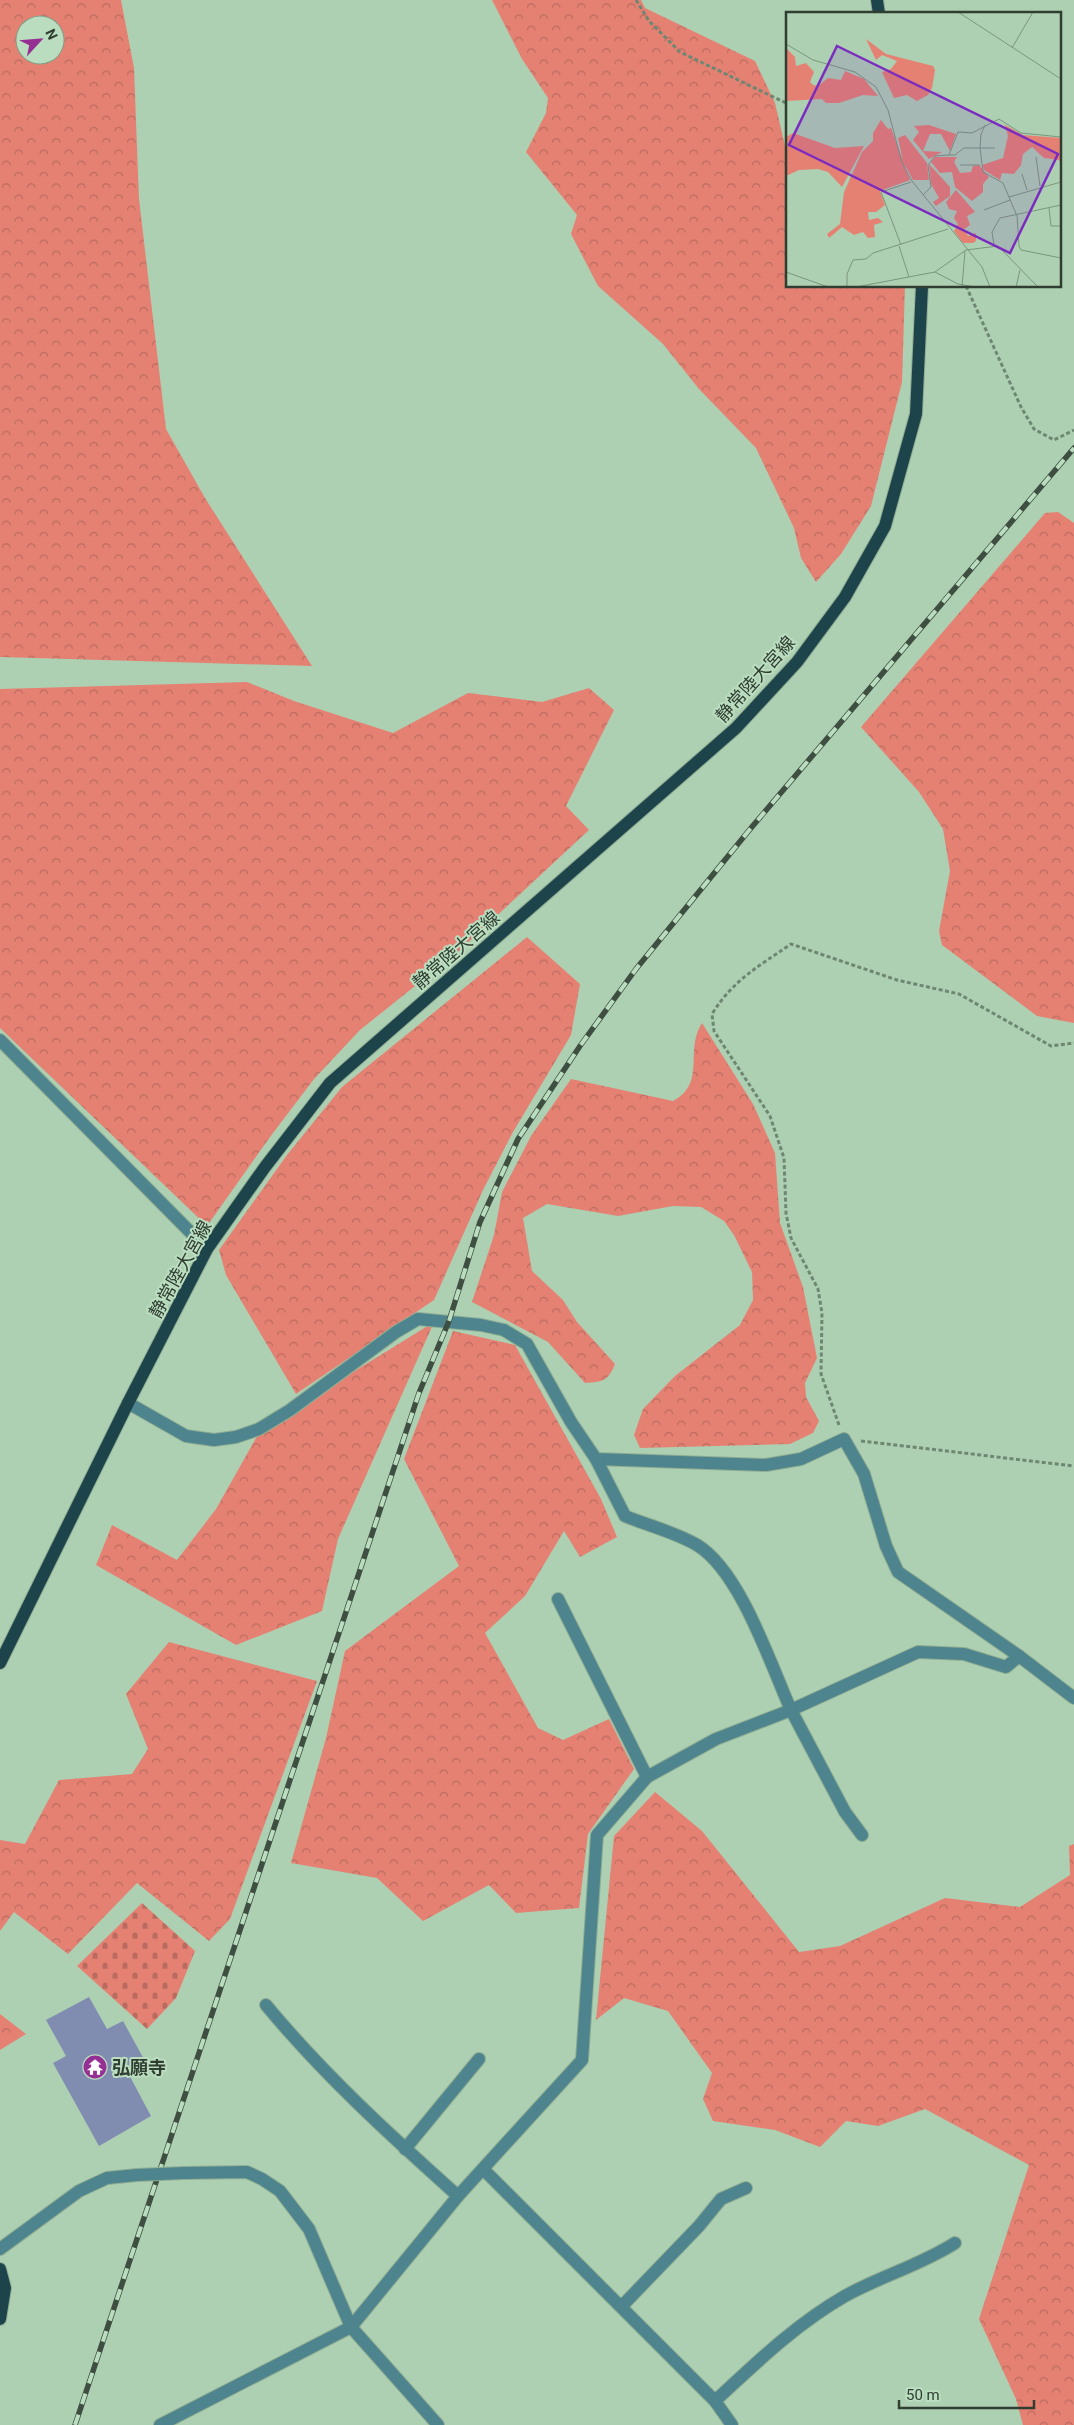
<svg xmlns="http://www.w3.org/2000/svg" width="1074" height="2425" font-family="Roboto,'Noto Sans JP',sans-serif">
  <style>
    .forest { fill: url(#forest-crowns); fill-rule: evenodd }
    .cemetery { fill: url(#cemetery-stones) }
    .building { fill: #808db0 }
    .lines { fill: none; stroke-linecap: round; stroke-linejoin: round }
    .minor-casing { stroke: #8fad93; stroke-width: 14 }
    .major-casing { stroke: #8fad93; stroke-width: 14 }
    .path { stroke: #6e8772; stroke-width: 3; stroke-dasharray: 4 2.5; stroke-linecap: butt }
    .minor { stroke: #4e848d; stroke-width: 12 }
    .major { stroke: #1e444b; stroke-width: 12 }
    .rail-casing { stroke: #3e4e40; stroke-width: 5.5 }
    .rail { stroke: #baddbf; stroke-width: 4; stroke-dasharray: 11; stroke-linecap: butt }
    .minor-bridge-casing { stroke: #8fad93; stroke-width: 14; stroke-linecap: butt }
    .minor-bridge { stroke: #4e848d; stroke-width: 12 }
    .labels { text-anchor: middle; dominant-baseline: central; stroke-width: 4; stroke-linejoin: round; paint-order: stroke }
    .street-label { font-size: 18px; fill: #303e32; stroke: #baddbf }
    .poi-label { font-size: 18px; font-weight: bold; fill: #303e32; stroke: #baddbf; text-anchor: start }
    .inset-road { fill: none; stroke: #7b967f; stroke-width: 1 }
    .view { fill: #7b2cbf; fill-opacity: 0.15; stroke: #7b2cbf; stroke-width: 2.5 }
    .inset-edge { fill: none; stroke: #303e32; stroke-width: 2.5 }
  </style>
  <defs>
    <pattern id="forest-crowns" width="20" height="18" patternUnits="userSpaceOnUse" patternTransform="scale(1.25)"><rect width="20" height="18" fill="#e58173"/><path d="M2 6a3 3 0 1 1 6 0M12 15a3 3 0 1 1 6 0" fill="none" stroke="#ba6b5f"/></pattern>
    <pattern id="cemetery-stones" width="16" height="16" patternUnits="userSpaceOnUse" patternTransform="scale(1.25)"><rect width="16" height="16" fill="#e58173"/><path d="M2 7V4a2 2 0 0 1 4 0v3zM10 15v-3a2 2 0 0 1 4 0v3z" fill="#ba6b5f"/></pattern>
  </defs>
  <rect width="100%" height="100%" fill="#add0b2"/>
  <!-- forest -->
  <g class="forest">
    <path d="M0,0H121L134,68L139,199L166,429L205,498L312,666L0,657ZM25,25H55V55H25Z"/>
    <path d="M492,0H641L645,8L755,61L775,103L788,159V286H905L902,382L871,506L841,554L816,582L801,558L794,528L756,448L699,389L663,344L598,286L571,234L577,215L526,152L546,113L548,98L522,59Z"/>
    <path d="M1058,512L1074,523V1023L1037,1016L942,945L939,931L950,871L943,829L919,792L861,727L1045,513Z"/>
    <path d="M247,682L294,701L393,733L468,693L542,702L589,688L614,710L566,806L589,830L460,950L360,1030L314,1079L270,1137L207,1226L0,1028V689Z"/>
    <path d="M527,937L580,984L571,1035L513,1132L483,1190L434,1300L296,1394L226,1275L219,1250L287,1155L342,1087Z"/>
    <path d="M702,1023L753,1104L775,1153L780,1223L803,1287L817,1358L805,1383L806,1397L819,1421L813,1433L790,1444L640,1448L634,1435L643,1409L675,1376L740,1325L753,1300L752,1272L734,1235L724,1221L701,1207L673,1206L618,1216L547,1204L523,1218L532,1271L563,1300L577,1322L615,1364C608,1381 603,1382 585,1383L548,1342L472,1302L494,1235L502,1192L531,1136L571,1079L673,1101C707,1083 684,1051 702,1023Z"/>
    <path d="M434,1322L338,1539L322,1611L236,1645L96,1565L112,1525L177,1560L216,1509L261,1429Z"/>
    <path d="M453,1331L515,1345L601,1499L617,1537L580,1557L564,1531L525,1596L485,1633L538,1728L563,1740L609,1719L634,1769L588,1834L579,1908L516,1913L489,1885L423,1921L377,1878L291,1863L326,1738L345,1651L459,1566L404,1459Z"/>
    <path d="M169,1642L317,1681L230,1919L209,1941L137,1883L68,1954L14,1912L0,1931V1840L25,1844L59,1780L132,1774L148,1749L126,1694Z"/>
    <path d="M655,1792L702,1831L799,1952L840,1946L945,1898L1020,1907L1070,1875L1069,1846L1074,1844V2425H1023L1016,2399L979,2319L1029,2165L925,2109L878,2126L846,2121L820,2147L775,2130L713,2121L703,2099L712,2073L668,2011L624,1998L596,2020L614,1836Z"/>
    <path d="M0,2014L26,2034L0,2050Z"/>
  </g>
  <!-- cemetery -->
  <path class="cemetery" d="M142,1903L195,1951L176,1998L147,2029L77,1966Z"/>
  <!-- building -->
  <path class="building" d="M89,1997L107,2029L123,2021L145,2061L127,2071L151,2116L99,2146L53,2063L66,2056L46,2020Z"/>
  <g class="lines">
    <defs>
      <g id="minor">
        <path d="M0,1040L207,1249"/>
        <path d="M128,1403L186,1436L214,1440L236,1437L259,1429L290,1410L396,1332L418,1319L481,1325L504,1330L527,1344L571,1422L596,1459L766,1465L801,1459L844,1439L864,1474L886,1546L898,1572L1019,1656L1074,1698"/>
        <path d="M558,1599L647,1777"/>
        <path d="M862,1835L845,1812L791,1710L918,1652L964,1654L1006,1667L1019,1656"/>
        <path d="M266,2005C324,2075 391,2136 458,2196"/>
        <path d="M405,2149L479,2059"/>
        <path d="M484,2170L715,2401L732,2425"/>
        <path d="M184,2173L247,2172L262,2179L280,2191L309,2229L351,2327L438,2425"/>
        <path d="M0,2249L79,2191L107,2178L137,2175"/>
        <path d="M622,2306L699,2226L721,2199L746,2188"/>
        <path d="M715,2401C756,2363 796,2324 845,2296C881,2276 921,2265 955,2243"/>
        <path d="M160,2425L351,2327L458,2196L582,2060L597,1835L647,1777L716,1739L791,1710C770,1663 740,1571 697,1545C675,1532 649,1526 625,1516L596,1459"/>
      </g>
      <g id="major">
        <path d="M877,0L879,14"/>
        <path d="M0,1663L128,1403L207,1249L265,1167L330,1083L736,728L797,662L845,597L885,526L916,414L922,286"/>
        <path d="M0,2269L5,2288L0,2319"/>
      </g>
    </defs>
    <!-- minor casing -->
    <use href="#minor" class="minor-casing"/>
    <!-- major casing -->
    <use href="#major" class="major-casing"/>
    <!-- path -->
    <g class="path">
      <path d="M636,0L649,21L680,52L788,104"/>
      <path d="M966,286L1021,407L1034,429L1054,440L1074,430"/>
      <path d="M839,1425L821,1374L822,1313L818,1289L791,1238L786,1213L784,1158L770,1116L714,1031L712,1014C734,979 758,967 791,944L897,980L959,994L1051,1046L1074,1043"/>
      <path d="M861,1441L1074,1466"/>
    </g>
    <!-- minor -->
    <use href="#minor" class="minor"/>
    <!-- major -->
    <use href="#major" class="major"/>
    <defs>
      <path id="rail" d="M75,2425L419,1393L449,1321L480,1222L518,1139L580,1046L636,969L751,828L1074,448"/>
    </defs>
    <!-- rail casing -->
    <use href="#rail" class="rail-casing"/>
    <!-- rail -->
    <use href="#rail" class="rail"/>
    <defs>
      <path id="minor-bridge" d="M137,2175L184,2173"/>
    </defs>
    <!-- minor-bridge casing -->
    <use href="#minor-bridge" class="minor-bridge-casing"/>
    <!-- minor-bridge -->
    <use href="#minor-bridge" class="minor-bridge"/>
  </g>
  <!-- icons -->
  <defs>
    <symbol id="temple-disc" viewBox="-11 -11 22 22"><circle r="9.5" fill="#962f93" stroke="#baddbf"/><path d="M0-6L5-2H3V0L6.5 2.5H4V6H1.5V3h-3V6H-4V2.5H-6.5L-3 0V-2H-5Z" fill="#fff"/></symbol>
  </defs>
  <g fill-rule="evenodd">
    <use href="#temple-disc" x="81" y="2053" width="28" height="28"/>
  </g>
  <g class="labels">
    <!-- street labels -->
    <g class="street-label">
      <text transform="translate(755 679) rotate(-48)">静常陸大宮線</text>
      <text transform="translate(456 950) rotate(-41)">静常陸大宮線</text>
      <text transform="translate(180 1269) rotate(-61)">静常陸大宮線</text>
    </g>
    <!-- poi labels -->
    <g class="poi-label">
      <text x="112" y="2067">弘願寺</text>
    </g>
  </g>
  <!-- overview -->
  <g transform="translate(786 12)">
    <rect width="275" height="275" fill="#add0b2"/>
    <path d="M80,27L100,42L147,54L149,58L146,76L142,83L131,89L121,83L108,86L96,60L105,57L111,49L96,43L90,48ZM0,36L9,45L10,54L20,51L28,60L24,70L27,73L32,74L42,66L55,68L59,59L78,67L92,84L77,83L53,91H40L36,87L0,89ZM95,108L102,117L105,116L124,168L94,179L99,193L90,200H82L83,208L92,206L97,210L88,213L89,225L82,226L77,220L68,223L56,215L43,226L41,222L54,212L58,180L76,140L87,129V121ZM143,113L170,122L164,139L155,122H144L137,139L156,140L143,147L127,128L133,120L128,114ZM219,113L237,123L275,126V152L273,148L258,146L246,135L237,142L235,153L228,162L216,161L214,168L198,158L196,153L217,146L222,124ZM7,121L49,136L78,134L56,175L42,160L32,157L13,158L0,164V125ZM119,123L141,151L143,168H127L117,150L112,126ZM149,145H171L168,150L174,161L185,160L187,154L193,153L203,165L197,172V180L186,189L169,175L166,160L154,161L145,150ZM143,152L164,175V184L150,194L147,190L153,186L145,172ZM170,178L189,200L181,204L184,213L178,217L182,224L190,221V229L187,231H177L168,219L172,212L168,206L171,199L163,197L160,190Z" fill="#e58173"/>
    <path class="inset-road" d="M172,0L275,67M0,32L27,48L69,60L90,75L102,98L116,151L126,169L196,255L204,275M226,36L247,0M199,113L195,122L194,136H209M163,143H169L178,136H194L197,160L217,171L231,204L233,234L235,238L275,246M250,145L254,174M174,153H194M236,162L241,178M137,183L145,175L142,153L149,144L163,143L172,120L186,121L213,107L235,121L275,125M223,185L275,170M263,196L265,214H275M198,198L224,188M115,233L95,180L125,170M208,233L206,220L214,206L275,193M113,234L123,265M180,238L212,234L252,275M0,260L42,275M149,260L172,272L189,275M61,275V262L67,248L80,247L87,241L162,217M70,275L149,260L180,238M176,275L179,239M230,275L234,258"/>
    <path class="view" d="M51,34L272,142L224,241L3,133Z"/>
    <rect width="275" height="275" class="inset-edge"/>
  </g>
  <!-- north arrow -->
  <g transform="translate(40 40) rotate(64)"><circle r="24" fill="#baddbf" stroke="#839d87"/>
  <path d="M0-4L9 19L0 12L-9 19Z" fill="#962f93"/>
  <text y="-8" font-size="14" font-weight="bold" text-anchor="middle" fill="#303e32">N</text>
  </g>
  <!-- scale -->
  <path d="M899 2400v8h135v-8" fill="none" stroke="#303e32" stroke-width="2.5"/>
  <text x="906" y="2400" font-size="15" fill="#303e32" stroke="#baddbf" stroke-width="4" paint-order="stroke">50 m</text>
</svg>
